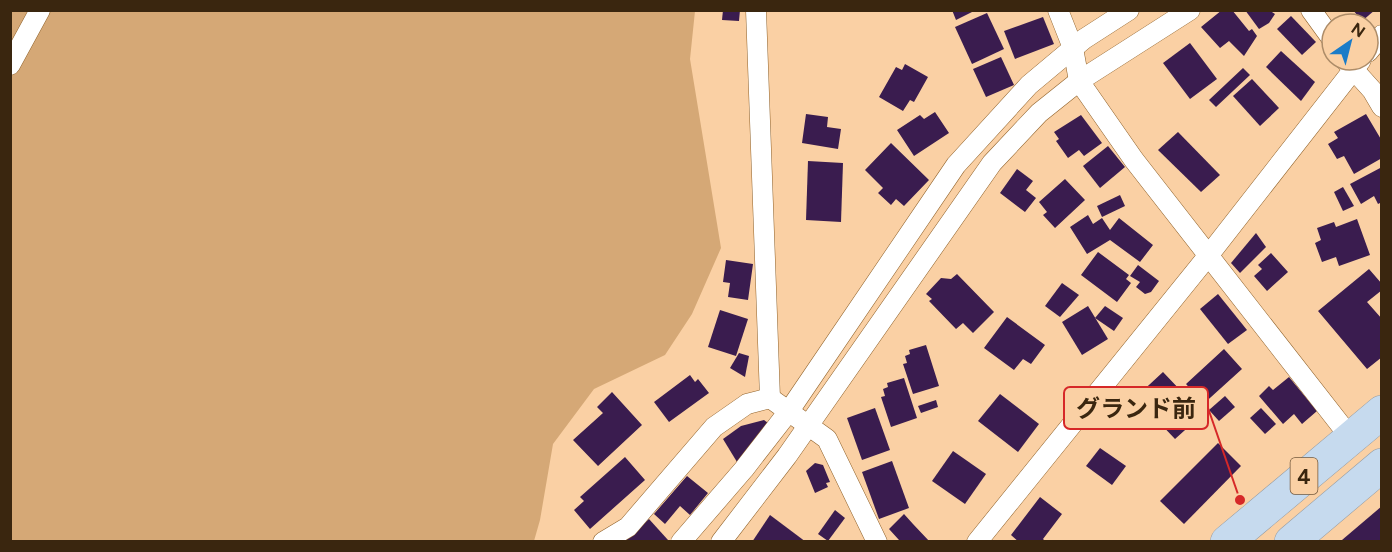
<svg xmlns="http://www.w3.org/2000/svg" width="1392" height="552" font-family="Figtree,'Noto Sans JP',sans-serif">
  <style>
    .green { fill: #d5a876 }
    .building { fill: #3a1c4f }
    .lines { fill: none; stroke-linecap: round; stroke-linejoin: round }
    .street-casing { stroke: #90622a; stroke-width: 21 }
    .highway-casing { stroke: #959ba0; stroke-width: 34 }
    .street { stroke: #fff; stroke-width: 20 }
    .highway { stroke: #c6daee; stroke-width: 33 }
    .labels { text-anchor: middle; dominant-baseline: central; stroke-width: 6; stroke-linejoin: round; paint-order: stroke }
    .shield { fill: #fad0a4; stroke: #74593c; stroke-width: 1.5 }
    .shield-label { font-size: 21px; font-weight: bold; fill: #3a260f }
    .leader { fill: none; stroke: #d62828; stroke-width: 2 }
    .callout-dot { fill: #d62828; stroke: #fad0a4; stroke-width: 2 }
    .callout { fill: #fad0a4; stroke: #d62828; stroke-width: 2 }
    .callout-label { font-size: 24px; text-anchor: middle; font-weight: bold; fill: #3a260f }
  </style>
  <rect width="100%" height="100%" fill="#fad0a4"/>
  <!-- green -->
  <path class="green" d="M10,11H695L690,59L721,248L692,314L665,355L594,389L553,444L540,520L534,541H11Z"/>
  <!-- building -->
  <g class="building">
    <path d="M723,10H740L739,21L722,20Z"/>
    <path d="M952,10H976L956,20Z"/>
    <path d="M1222,10H1232L1249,31L1252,29L1257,36L1244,56L1229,41L1220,48L1201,27Z"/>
    <path d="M1245,10H1269L1275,14L1269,23L1259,29Z"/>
    <path d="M1353,10H1375L1362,21Z"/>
    <path d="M987,13L1004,49L972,64L955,27Z"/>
    <path d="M1291,16L1316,42L1302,55L1277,29Z"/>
    <path d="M1043,17L1054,44L1015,59L1004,31Z"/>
    <path d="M1190,43L1217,79L1190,99L1163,63Z"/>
    <path d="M1281,51L1315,82L1301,101L1266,67Z"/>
    <path d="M1001,57L1014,85L986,97L973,69Z"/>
    <path d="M905,64L928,77L914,102L910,100L903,111L879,97L896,67L902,70Z"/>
    <path d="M1243,68L1250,75L1216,107L1209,100Z"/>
    <path d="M1252,79L1279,108L1260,126L1233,96Z"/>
    <path d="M935,112L949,133L914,156L897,130L920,115L924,119Z"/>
    <path d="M806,114L828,117L827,127L841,129L838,149L802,143Z"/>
    <path d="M1366,114L1382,141V158L1354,174L1344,156L1337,159L1328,144L1338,138L1334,132Z"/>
    <path d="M1081,115L1102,143L1084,156L1079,150L1068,158L1056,141L1059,139L1054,132Z"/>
    <path d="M1178,132L1220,175L1201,192L1158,150Z"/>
    <path d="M891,143L929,180L904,206L896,199L891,205L878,193L883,188L865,170Z"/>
    <path d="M1108,146L1125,167L1100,188L1083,166Z"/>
    <path d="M808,161L843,163L841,222L806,220Z"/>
    <path d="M1382,167V202L1378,204L1374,196L1361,204L1350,184Z"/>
    <path d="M1017,169L1033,181L1026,190L1036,198L1025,212L1000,193Z"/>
    <path d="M1065,179L1085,200L1055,228L1043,215L1047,212L1039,202Z"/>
    <path d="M1343,187L1354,206L1343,211L1334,192Z"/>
    <path d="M1120,195L1125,206L1102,217L1097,206Z"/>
    <path d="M1088,215L1093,224L1102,218L1110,230L1119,218L1153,245L1140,262L1110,240L1087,254L1070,227Z"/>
    <path d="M1357,219L1370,255L1339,266L1336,257L1322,262L1315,243L1321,240L1317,228L1334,222L1336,227Z"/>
    <path d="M1256,233L1266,247L1240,273L1231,263Z"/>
    <path d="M1098,252L1129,275L1126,279L1131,283L1117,302L1081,275Z"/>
    <path d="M1271,253L1288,272L1267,291L1254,276L1262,269L1258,265Z"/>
    <path d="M726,260L753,264L748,300L728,297L730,283L723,282Z"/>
    <path d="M1138,265L1159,281L1151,292L1145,294L1136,287L1140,282L1130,276Z"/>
    <path d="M1369,269L1382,284V290L1367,302L1382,319V357L1367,369L1318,311Z"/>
    <path d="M957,274L994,312L973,333L963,323L956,329L929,301L932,299L926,294L941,278L951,279Z"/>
    <path d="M1062,283L1079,295L1060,317L1045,306Z"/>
    <path d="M1218,294L1247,330L1228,344L1200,309Z"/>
    <path d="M1088,306L1108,339L1082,355L1062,322Z"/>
    <path d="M1105,306L1123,318L1114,331L1095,318Z"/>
    <path d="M720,310L748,319L736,356L708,347Z"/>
    <path d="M1007,317L1045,345L1031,364L1023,359L1014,370L984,348Z"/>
    <path d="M926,345L939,386L913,394L903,364L907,363L905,356L910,354L909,350Z"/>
    <path d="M1224,349L1242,369L1200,407L1191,398L1195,394L1186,384Z"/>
    <path d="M739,353L749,356L745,377L730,368Z"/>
    <path d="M1163,372L1203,414L1175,439L1156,419L1153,422L1141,409L1145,406L1136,397Z"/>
    <path d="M690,375L695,382L698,379L709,393L669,422L654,402Z"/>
    <path d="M1289,377L1317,411L1302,424L1294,414L1283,424L1259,396L1269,386L1273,390Z"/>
    <path d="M904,378L917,418L891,427L881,397L885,396L883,389L888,387L887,383Z"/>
    <path d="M612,392L642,425L598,466L573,440L603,413L597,407Z"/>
    <path d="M1000,394L1039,424L1018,452L978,421Z"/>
    <path d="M1225,396L1235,407L1219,421L1209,410Z"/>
    <path d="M936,400L938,407L921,413L918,406Z"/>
    <path d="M875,408L890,450L862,460L847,418Z"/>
    <path d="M1261,408L1276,424L1265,434L1250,418Z"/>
    <path d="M764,420L768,423L737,462L723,439L741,426Z"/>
    <path d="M1218,443L1241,466L1184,524L1160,501Z"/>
    <path d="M1100,448L1126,466L1112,485L1086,466Z"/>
    <path d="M953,451L986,474L965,504L932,481Z"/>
    <path d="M625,457L645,480L590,529L574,510L584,501L580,497Z"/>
    <path d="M892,461L909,508L879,519L862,472Z"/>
    <path d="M815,463L823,465L830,482L826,483L828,487L815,493L806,471Z"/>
    <path d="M687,476L708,493L690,515L680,506L665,524L654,514Z"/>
    <path d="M1040,497L1062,514L1043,539L1046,542H1019L1011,535Z"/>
    <path d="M1382,506V542H1344L1342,540Z"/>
    <path d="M835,510L845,518L828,541L818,534Z"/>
    <path d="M904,514L913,524L930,542H897L899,540L889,529Z"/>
    <path d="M770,515L806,542H752Z"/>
    <path d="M649,519L668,540L666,542H621Z"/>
  </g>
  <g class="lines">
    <defs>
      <g id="street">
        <path d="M756,10L770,398"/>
        <path d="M1058,10L1073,48L1079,81L1134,160L1350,437"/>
        <path d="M1311,10L1332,39"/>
        <path d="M1368,52L1382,35"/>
        <path d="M1345,60L1372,90L1382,107"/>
        <path d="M10,65L40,10"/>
        <path d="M603,542L628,527L714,427L747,404L770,398L827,439L877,542"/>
        <path d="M681,542L744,469L789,411L956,165L1029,85L1084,39L1129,10"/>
        <path d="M721,542L787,456L992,163L1039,113L1079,81L1190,10"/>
        <path d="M977,542L1208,256L1361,60"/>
      </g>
      <g id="highway">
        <path d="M1227,542L1382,412"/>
        <path d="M1291,542L1382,465"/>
      </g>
    </defs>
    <!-- street casing -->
    <use href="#street" class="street-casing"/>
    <!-- highway casing -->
    <use href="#highway" class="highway-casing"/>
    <!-- street -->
    <use href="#street" class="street"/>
    <!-- highway -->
    <use href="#highway" class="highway"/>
  </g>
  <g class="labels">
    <!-- shield labels -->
    <rect class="shield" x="1290.5" y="458" width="27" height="36" rx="4.5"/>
    <g class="shield-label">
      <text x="1304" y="476">4</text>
    </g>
  </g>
  <!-- callouts -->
  <path class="leader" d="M1240 500L1208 408"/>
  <circle class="callout-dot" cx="1240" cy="500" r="6"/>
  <rect class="callout" x="1064" y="387" width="144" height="42" rx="6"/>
  <g class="callout-label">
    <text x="1136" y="417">グランド前</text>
  </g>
  <!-- border -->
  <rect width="1392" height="552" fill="none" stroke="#3a260f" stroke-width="24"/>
  <!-- north arrow -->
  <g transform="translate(1350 42) rotate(35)"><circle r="28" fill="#fad0a4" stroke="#ad8c68" stroke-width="1.5"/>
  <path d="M0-4.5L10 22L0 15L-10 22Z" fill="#1b7cc8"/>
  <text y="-9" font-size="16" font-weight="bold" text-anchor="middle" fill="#3a260f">N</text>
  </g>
</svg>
